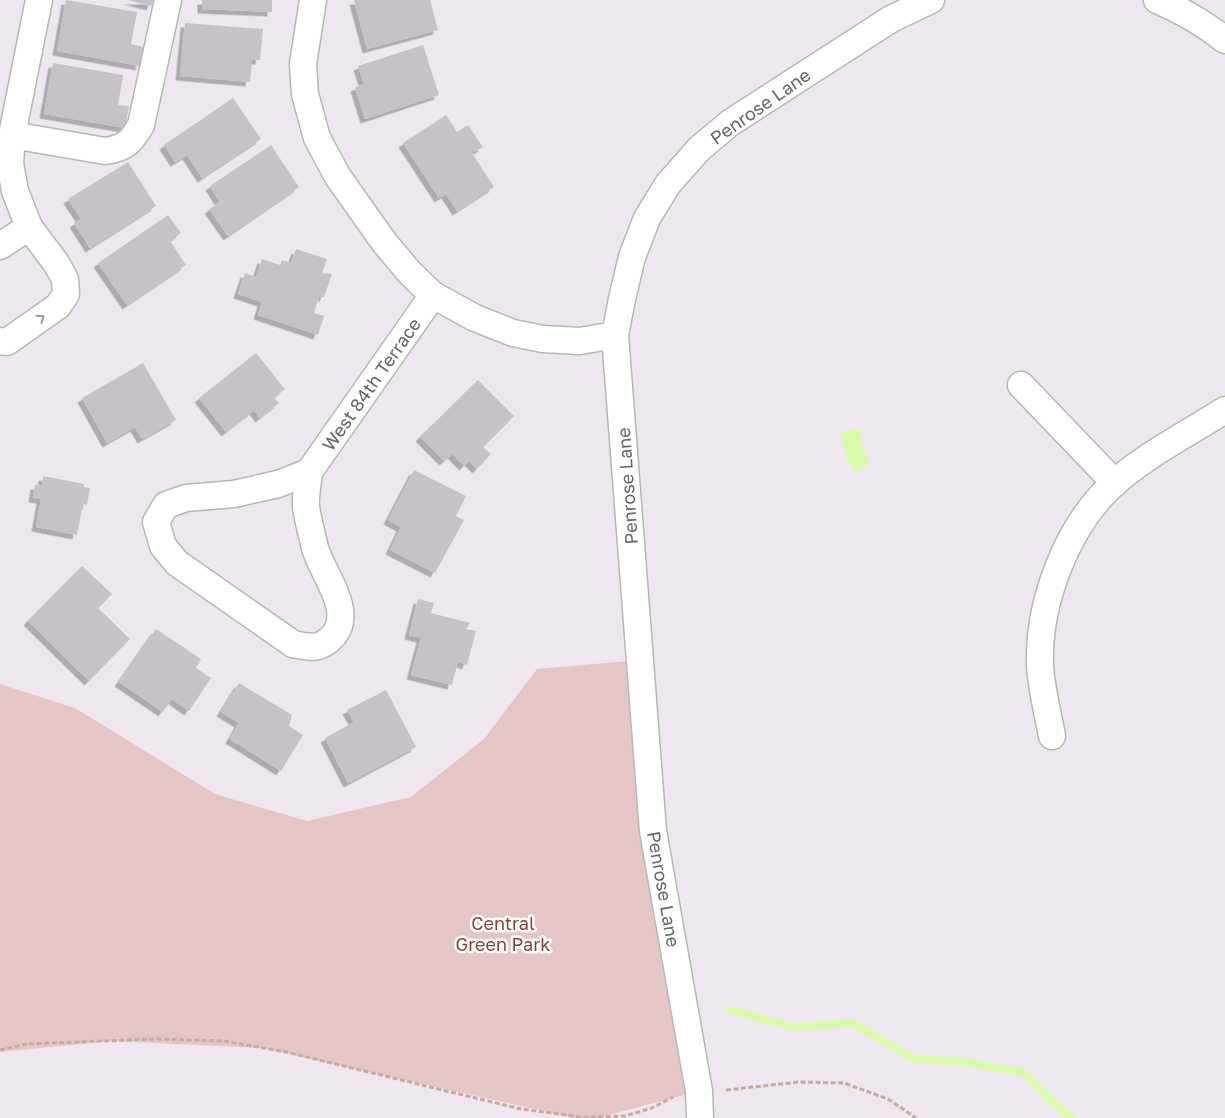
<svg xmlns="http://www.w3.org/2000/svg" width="1225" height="1118" font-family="'Golos Text',sans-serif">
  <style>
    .green { fill: #e6c6c5 }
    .water { fill: #d8fcab }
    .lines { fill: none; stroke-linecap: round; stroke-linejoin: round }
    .stream { stroke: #d8fcab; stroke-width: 8 }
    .building { fill: #c7c2c9; filter: url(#shadow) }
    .minor-casing { stroke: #b4b9b2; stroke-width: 29 }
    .path { stroke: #c7ab9f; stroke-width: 3; stroke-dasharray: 5 2.5; stroke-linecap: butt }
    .minor { stroke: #fff; stroke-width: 26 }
    .oneway { stroke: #999c97 }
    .labels { text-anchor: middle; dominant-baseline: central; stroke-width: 5; stroke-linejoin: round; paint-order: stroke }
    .street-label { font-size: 18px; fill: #62675f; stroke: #fff }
    .park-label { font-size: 18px; fill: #8a403a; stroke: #fff }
  </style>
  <defs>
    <filter id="shadow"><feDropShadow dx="-4.5" dy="4.5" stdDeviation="0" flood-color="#0004"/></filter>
  </defs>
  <rect width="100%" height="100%" fill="#eee7f0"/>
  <!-- green -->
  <path class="green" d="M640,660L699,1091L597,1118H575L262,1048L111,1041L0,1052V684L75,708L215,794L307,821L411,797L484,739L537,669Z"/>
  <!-- water -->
  <path class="water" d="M859,428L864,451L870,463L856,473L847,459L840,432Z"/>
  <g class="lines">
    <!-- stream -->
    <path class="stream" d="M730,1010L794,1027L853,1023L914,1059L964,1062L1022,1072L1053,1102L1073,1118"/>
  </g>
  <!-- building -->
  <g class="building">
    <path d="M66,0L137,12L131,44L143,47L140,66L57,51Z"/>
    <path d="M128,0H153L151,6Z"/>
    <path d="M202,0H272V12L202,9Z"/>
    <path d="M354,0H430L438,30L367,49Z"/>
    <path d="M185,23L263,29L260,60H252L250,82L180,76Z"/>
    <path d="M423,45L439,95L365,119L355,87L364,84L358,66Z"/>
    <path d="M53,63L123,75L118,105L129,106L125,128L44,114Z"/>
    <path d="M233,98L261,139L202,178L187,155L175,162L164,145Z"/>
    <path d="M446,115L457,132L468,125L483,147L472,153L494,187L457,211L446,194L439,198L403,143Z"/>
    <path d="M271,145L299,187L228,236L209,209L220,202L210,186Z"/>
    <path d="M128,162L156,206L90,248L74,223L81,219L68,199Z"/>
    <path d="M168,215L181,233L170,241L186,265L127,305L98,263Z"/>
    <path d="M296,249L327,259L322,273L332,274L324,297H319L314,313L324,316L318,335L258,315L262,302L238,294L245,273L256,277L262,259L280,265L282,260L291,263Z"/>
    <path d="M256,353L285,389L274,398L279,403L260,418L254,410L226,432L199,398Z"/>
    <path d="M143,363L176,420L142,439L135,427L107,443L82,398Z"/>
    <path d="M478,380L514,416L483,447L491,454L477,469L469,461L464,466L452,454L444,461L420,437Z"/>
    <path d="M414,470L466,496L456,516L464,520L435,573L390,550L401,527L388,520Z"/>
    <path d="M43,476L84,484V487L90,488L87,505L83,504L77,535L36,527L41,499L33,498L35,485L42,486Z"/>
    <path d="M82,566L112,594L98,608L130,639L89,681L28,621Z"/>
    <path d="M418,599L434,603L431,613L470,623L466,629L476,631L467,665L458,662L452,685L411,675L421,638L409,635Z"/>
    <path d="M156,629L201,659L196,668L211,678L189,711L172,699L163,712L119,682Z"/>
    <path d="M239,683L292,715L289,726L303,735L281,771L230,739L239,723L221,712Z"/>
    <path d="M386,690L416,747L348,783L325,738L354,722L347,710Z"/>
  </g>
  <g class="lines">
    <defs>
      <g id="minor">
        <path d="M313,0L303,64L305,94L317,138L338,177L384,242L410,273L433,295L475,318L513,333L543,339L580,341L615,335"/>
        <path d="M1157,0C1181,10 1205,24 1225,40"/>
        <path d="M12,135L105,151C126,148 131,142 141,125L168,0"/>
        <path d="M0,246L29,227"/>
        <path d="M0,341L7,342L58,306L66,294L65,279L56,263L29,227L15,191L10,163L12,135L39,0"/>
        <path d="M1021,385L1115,483"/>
        <path d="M309,472C308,483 305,496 306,507C308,520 312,535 315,548C322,573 354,610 334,635C321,650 311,648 293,644L177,563L163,546L156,522L166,505L186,498L234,494L278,484Z"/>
        <path d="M309,472L433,295"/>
        <path d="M1052,736C1048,714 1041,687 1040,665C1038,603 1066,529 1111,486C1142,457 1189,433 1225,410"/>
        <path d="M700,1118L699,1091L653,831L615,335L622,299L632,257L647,218L668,184L699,149L730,123L891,19L931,0"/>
      </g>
    </defs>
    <!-- minor casing -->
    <use href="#minor" class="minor-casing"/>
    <!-- path -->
    <g class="path">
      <path d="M0,1050L26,1044L154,1039L224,1041L286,1052L521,1109L581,1117L625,1116L652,1108L673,1097"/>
      <path d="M726,1090L799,1082L844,1083L888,1099L916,1118"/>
    </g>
    <!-- minor -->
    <use href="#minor" class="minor"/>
  </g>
  <!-- one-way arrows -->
  <defs><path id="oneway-chevron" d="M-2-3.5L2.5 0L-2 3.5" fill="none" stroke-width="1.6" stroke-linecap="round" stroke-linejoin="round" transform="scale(1.25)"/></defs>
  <use class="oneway" href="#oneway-chevron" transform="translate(41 318) rotate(-35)"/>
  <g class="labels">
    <!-- street labels -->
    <g class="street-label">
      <text transform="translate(760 106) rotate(-35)">Penrose Lane</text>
      <text transform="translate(371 384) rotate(-55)">West 84th Terrace</text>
      <text transform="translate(627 486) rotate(-94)">Penrose Lane</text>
      <text transform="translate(664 889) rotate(80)">Penrose Lane</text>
    </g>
    <!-- park labels -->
    <g class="park-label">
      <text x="503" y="923">Central<tspan x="503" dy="21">Green Park</tspan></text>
    </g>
  </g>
</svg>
